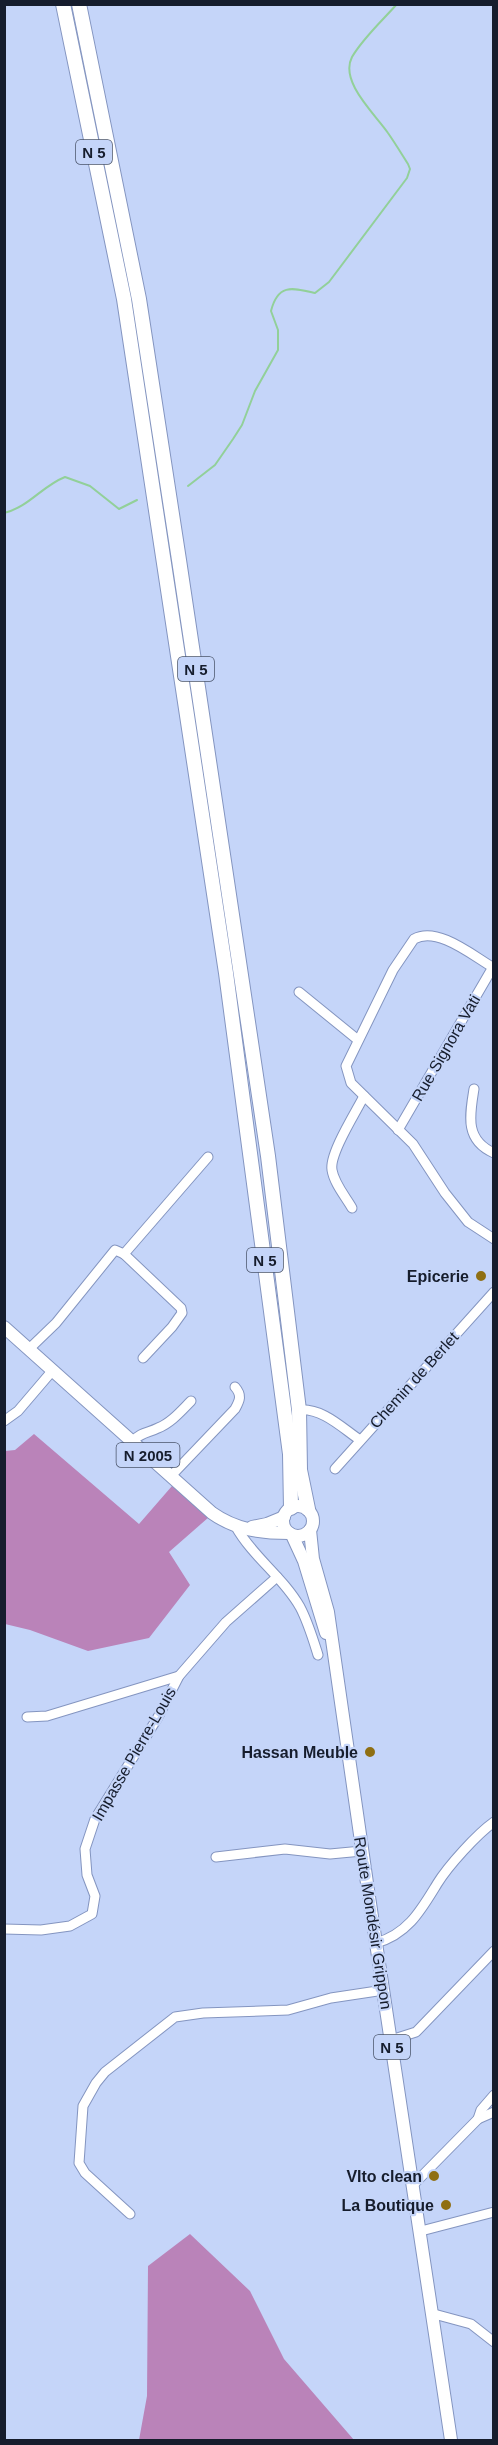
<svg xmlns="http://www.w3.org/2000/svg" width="498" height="2445" font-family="Arial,sans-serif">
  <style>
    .forest { fill: #ba83b9 }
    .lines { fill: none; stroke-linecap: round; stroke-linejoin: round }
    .stream { stroke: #92d099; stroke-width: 2 }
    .minor-casing { stroke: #8495c0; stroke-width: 11 }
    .major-casing { stroke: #8495c0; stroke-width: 14 }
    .highway-casing { stroke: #8495c0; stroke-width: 16 }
    .minor { stroke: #fff; stroke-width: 9 }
    .major { stroke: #fff; stroke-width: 12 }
    .highway { stroke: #fff; stroke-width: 14 }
    .poi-dot { fill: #8f6f13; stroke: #c5d5f9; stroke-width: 2 }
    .labels { text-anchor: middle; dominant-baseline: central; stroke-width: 4.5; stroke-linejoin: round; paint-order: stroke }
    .shield { fill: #c5d5f9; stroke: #4a546a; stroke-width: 1.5 }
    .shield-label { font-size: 15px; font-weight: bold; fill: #161d2d }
    .street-label { font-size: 16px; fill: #161d2d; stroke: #c5d5f9 }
    .poi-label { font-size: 16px; font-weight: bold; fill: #161d2d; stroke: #c5d5f9; text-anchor: end }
  </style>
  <rect width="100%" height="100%" fill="#c5d5f9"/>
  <!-- forest -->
  <g class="forest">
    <path d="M34,1434L139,1524L172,1486L209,1517L169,1552L190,1585L149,1638L88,1651L30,1630L5,1624V1451L15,1450Z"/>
    <path d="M190,2234L250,2291L284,2359L354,2440H139L147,2396L148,2266Z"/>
  </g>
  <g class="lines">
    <!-- stream -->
    <g class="stream">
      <path d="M188,486L215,465L233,439L242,425L255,391L278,350V330L271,311C278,283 293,288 315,293L329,282L407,178L410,169L408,164C401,153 395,143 388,133C376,115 339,82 352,57C363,38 382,21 397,4"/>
      <path d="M4,513C29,507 42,486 65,477L90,486L119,509L137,500"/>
    </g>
    <defs>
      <g id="minor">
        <path d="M494,968C473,956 438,926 414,939L393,970L346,1066L351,1083L413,1144L445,1193L468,1222L494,1239"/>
        <path d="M299,992L358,1040"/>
        <path d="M474,1089C470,1114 464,1140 494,1153"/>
        <path d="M398,1130L493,967"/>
        <path d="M352,1208C345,1196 334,1183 332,1170C329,1154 356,1112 364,1096"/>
        <path d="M124,1254L208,1157"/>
        <path d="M29,1349L56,1323L115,1250L124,1254L181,1308L182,1313L172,1327L143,1358"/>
        <path d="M299,1410C323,1408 342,1428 360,1440"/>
        <path d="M4,1421L18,1411L53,1370"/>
        <path d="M133,1441C141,1432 148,1433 158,1428C171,1423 181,1411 191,1401"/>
        <path d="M335,1469L494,1292"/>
        <path d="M171,1476L235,1409C240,1400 242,1395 235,1387"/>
        <path d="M236,1527C253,1557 283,1577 300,1607C308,1622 313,1639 318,1655"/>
        <path d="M27,1717L47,1716L179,1676"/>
        <path d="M216,1857L285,1849L330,1854L362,1851"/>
        <path d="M4,1929L41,1930L70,1926L92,1914L95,1896L87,1875L85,1849L95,1819L158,1717L179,1676L226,1622L277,1577"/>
        <path d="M376,1943C408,1934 421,1910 437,1884C448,1866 477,1834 494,1822"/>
        <path d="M391,2040L416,2032L494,1951"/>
        <path d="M478,2119L481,2110L494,2095"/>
        <path d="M413,2185L478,2119L494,2112"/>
        <path d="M130,2214L85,2173L79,2163L83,2106L96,2083L105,2072L175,2017L203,2013L288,2010L331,1998L384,1990"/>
        <path d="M421,2231L494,2212"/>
        <path d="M434,2314L471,2324L494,2342"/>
      </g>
      <g id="major">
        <path d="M4,1327L212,1513C236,1530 261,1533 289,1533"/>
        <circle cx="298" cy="1521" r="15"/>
        <path d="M252,1527L267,1524L284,1517"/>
        <path d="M310,1530L313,1559L328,1612L368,1890L451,2440"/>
        <path d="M292,1535L304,1561L326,1633"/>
      </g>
      <g id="highway">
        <path d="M63,4L124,299L226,973L290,1454L291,1508"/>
        <path d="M79,4L139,299L179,560L268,1156L299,1410L300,1470L308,1509"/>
      </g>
    </defs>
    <!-- minor casing -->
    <use href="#minor" class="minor-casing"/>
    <!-- major casing -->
    <use href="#major" class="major-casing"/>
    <!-- highway casing -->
    <use href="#highway" class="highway-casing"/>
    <!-- minor -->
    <use href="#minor" class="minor"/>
    <!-- major -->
    <use href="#major" class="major"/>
    <!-- highway -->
    <use href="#highway" class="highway"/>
  </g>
  <!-- markers -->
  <g class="poi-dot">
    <circle cx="481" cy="1276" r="6"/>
    <circle cx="370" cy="1752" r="6"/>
    <circle cx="434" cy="2176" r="6"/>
    <circle cx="446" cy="2205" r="6"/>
  </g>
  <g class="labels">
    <!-- shield labels -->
    <g class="shield">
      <rect x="76" y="140" width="36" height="24" rx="4.5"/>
      <rect x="178" y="657" width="36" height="24" rx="4.5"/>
      <rect x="247" y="1248" width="36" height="24" rx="4.5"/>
      <rect x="116.5" y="1443" width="63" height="24" rx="4.5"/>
      <rect x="374" y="2035" width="36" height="24" rx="4.5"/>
    </g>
    <g class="shield-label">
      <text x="94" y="152">N 5</text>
      <text x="196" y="669">N 5</text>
      <text x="265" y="1260">N 5</text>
      <text x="148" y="1455">N 2005</text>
      <text x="392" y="2047">N 5</text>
    </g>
    <!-- street labels -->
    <g class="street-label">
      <text transform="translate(446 1048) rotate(-60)">Rue Signora Vati</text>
      <text transform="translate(414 1380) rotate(-48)">Chemin de Berlet</text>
      <text transform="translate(134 1754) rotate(-60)">Impasse Pierre-Louis</text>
      <text transform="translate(373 1923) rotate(81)">Route Mondésir Grippon</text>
    </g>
    <!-- poi labels -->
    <g class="poi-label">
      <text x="469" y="1276">Epicerie</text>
      <text x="358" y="1752">Hassan Meuble</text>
      <text x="422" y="2176">VIto clean</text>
      <text x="434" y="2205">La Boutique</text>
    </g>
  </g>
  <!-- border -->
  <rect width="498" height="2445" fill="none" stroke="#161d2d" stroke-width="12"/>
</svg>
